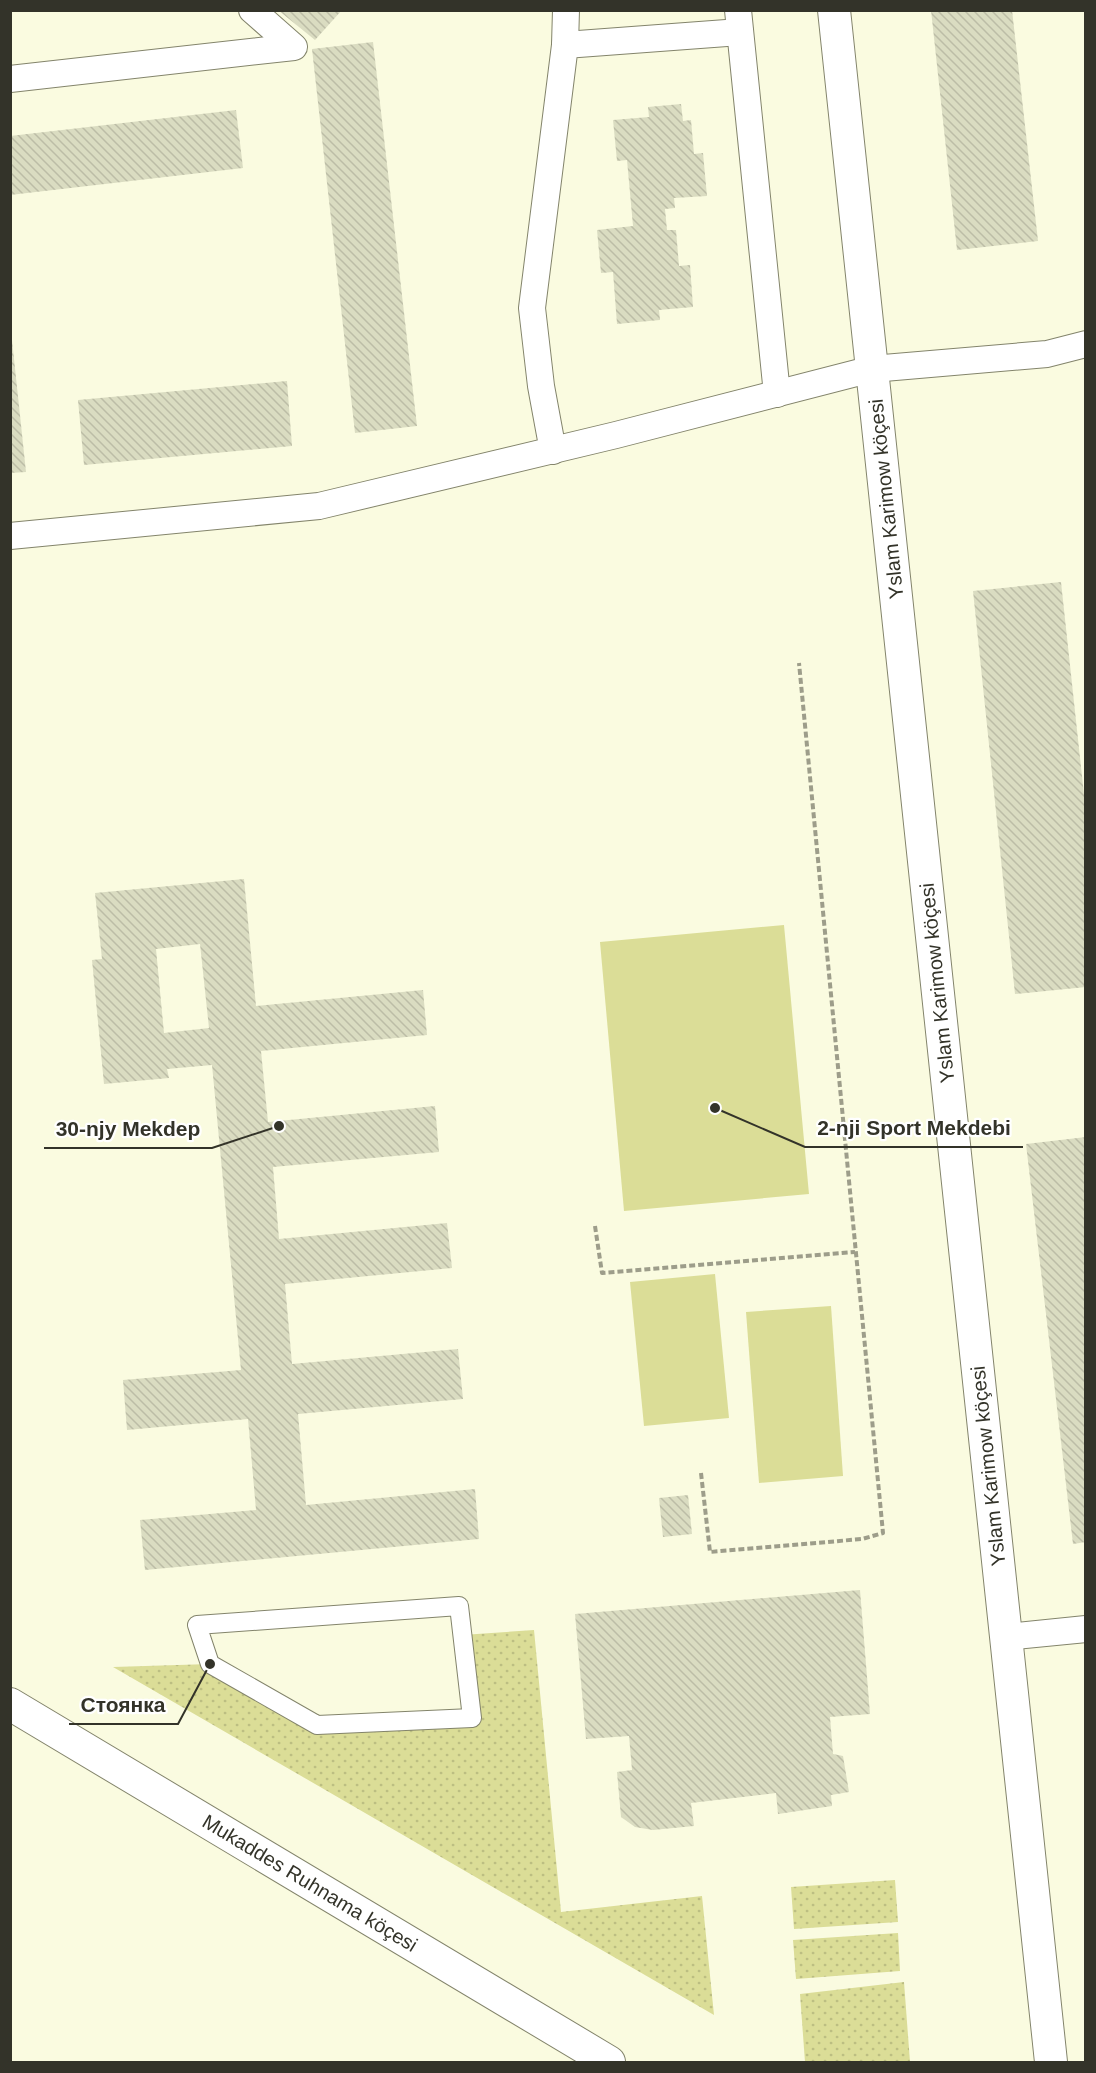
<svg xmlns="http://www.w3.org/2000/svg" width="1096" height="2073" font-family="Arial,sans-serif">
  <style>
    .grass { fill: url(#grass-dots) }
    .pitch { fill: #dbdd97 }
    .building { fill: url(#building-back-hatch); fill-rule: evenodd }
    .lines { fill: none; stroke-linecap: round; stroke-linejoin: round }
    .pedestrian-casing { stroke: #83846b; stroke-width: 20 }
    .minor-casing { stroke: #83846b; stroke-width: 28 }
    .tertiary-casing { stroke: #83846b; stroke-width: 34 }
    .path { stroke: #9d9d8a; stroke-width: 4; stroke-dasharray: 6 3; stroke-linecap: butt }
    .pedestrian { stroke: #fff; stroke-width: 18 }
    .minor { stroke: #fff; stroke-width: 26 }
    .tertiary { stroke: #fff; stroke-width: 32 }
    .labels { text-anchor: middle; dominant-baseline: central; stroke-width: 4.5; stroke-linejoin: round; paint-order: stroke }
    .street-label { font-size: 20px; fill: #333329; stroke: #fff }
    .leader { fill: none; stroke: #333329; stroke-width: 2 }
    .callout-dot { fill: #333329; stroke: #fff; stroke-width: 2 }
    .callout-label { font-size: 21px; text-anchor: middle; font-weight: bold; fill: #333329; stroke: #fff; stroke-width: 4.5; stroke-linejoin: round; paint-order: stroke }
  </style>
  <defs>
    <pattern id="grass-dots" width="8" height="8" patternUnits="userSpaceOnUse" patternTransform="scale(1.5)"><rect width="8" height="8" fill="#dbdd97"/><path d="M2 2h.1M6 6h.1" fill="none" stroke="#bcbe82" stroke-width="1.8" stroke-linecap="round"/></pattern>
    <pattern id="building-back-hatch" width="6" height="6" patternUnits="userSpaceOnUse" patternTransform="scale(1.5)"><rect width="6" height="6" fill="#dadcc1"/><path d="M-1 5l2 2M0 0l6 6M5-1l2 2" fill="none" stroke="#bcbda6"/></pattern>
  </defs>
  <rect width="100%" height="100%" fill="#fafbe0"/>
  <!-- grass -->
  <g class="grass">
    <path d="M534,1630L561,1912L702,1896L714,2015L113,1667L210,1664L317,1725L471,1718L462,1635Z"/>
    <path d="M895,1880L898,1922L794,1929L791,1887Z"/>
    <path d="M898,1933L900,1971L796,1979L793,1940Z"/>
    <path d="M904,1982L910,2062H805L800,1994Z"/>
  </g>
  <!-- pitch -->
  <g class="pitch">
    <path d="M784,925L809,1194L624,1211L600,942Z"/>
    <path d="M715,1274L729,1418L644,1426L630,1282Z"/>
    <path d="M831,1306L843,1476L759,1483L746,1312Z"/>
  </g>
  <!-- building -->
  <g class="building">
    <path d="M278,10H342L315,40Z"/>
    <path d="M931,10H1012L1038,241L957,250Z"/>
    <path d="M373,42L417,426L355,433L312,49Z"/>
    <path d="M681,104L683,121L691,120L694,154L703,153L707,196L674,198L675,208L665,209L667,230H676L679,266L690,265L693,307L659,310L660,320L617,324L613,272L601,273L597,230L633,226L627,160L617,161L613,120L649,117L648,107Z"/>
    <path d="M236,110L243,168L10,195V136Z"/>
    <path d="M10,340H12L26,472L10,473Z"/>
    <path d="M287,381L292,446L84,465L78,400Z"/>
    <path d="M1061,582L1086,813V987L1015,994L973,591Z"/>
    <path d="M244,879L256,1006L423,990L427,1035L261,1051L268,1122L435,1106L439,1152L273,1167L279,1239L447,1223L452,1268L285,1284L292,1364L458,1349L463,1399L298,1414L306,1505L475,1489L479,1539L145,1570L140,1520L256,1510L248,1419L127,1430L123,1380L241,1370L212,1065L167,1069L169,1078L104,1084L92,960L102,959L95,893ZM200,944L209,1028L164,1033L156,949Z"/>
    <path d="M1086,1137V1542L1073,1544L1026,1144Z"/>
    <path d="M688,1495L692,1534L663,1537L659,1498Z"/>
    <path d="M860,1590L870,1714L830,1717L833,1754L843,1756L849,1792L831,1795L832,1806L778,1814L776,1793L691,1803L694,1826L653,1830L635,1827L621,1817L617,1772L632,1770L629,1736L586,1739L575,1614Z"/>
  </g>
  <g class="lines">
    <defs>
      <path id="pedestrian" d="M459,1606L472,1718L317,1725L210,1664L197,1625Z"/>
      <g id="minor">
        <path d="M738,10L777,394"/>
        <path d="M565,45L566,10"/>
        <path d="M10,79L294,47L252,10"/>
        <path d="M553,451L541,386L532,308L565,45L740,32"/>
        <path d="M10,536L319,506L616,435L872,369L1047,354L1086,344"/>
        <path d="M1006,1637L1086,1629"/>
      </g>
      <g id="tertiary">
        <path d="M834,10L1051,2062"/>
        <path d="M10,1704L609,2062"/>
      </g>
    </defs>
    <!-- pedestrian casing -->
    <use href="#pedestrian" class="pedestrian-casing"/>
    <!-- minor casing -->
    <use href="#minor" class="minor-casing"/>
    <!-- tertiary casing -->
    <use href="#tertiary" class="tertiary-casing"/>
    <!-- path -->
    <g class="path">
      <path d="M595,1226L602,1273L855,1252"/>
      <path d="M701,1473L710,1552L862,1539L883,1533L799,663"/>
    </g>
    <!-- pedestrian -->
    <use href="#pedestrian" class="pedestrian"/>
    <!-- minor -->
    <use href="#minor" class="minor"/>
    <!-- tertiary -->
    <use href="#tertiary" class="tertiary"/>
  </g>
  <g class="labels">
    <!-- street labels -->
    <g class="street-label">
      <text transform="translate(886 499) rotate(-96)">Yslam Karimow köçesi</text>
      <text transform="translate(937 983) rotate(-96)">Yslam Karimow köçesi</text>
      <text transform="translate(988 1466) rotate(-96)">Yslam Karimow köçesi</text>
      <text transform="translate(310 1883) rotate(31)">Mukaddes Ruhnama köçesi</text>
    </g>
  </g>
  <!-- callouts -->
  <path class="leader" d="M715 1108L805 1147H1023M279 1126L212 1148H44M210 1664L178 1724H69"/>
  <g class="callout-dot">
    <circle cx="715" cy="1108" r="6"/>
    <circle cx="279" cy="1126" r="6"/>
    <circle cx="210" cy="1664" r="6"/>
  </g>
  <g class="callout-label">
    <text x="914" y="1135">2-nji Sport Mekdebi</text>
    <text x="128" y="1136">30-njy Mekdep</text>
    <text x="123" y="1712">Стоянка</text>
  </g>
  <!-- border -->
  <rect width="1096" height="2073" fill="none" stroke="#333329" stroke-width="24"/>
</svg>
